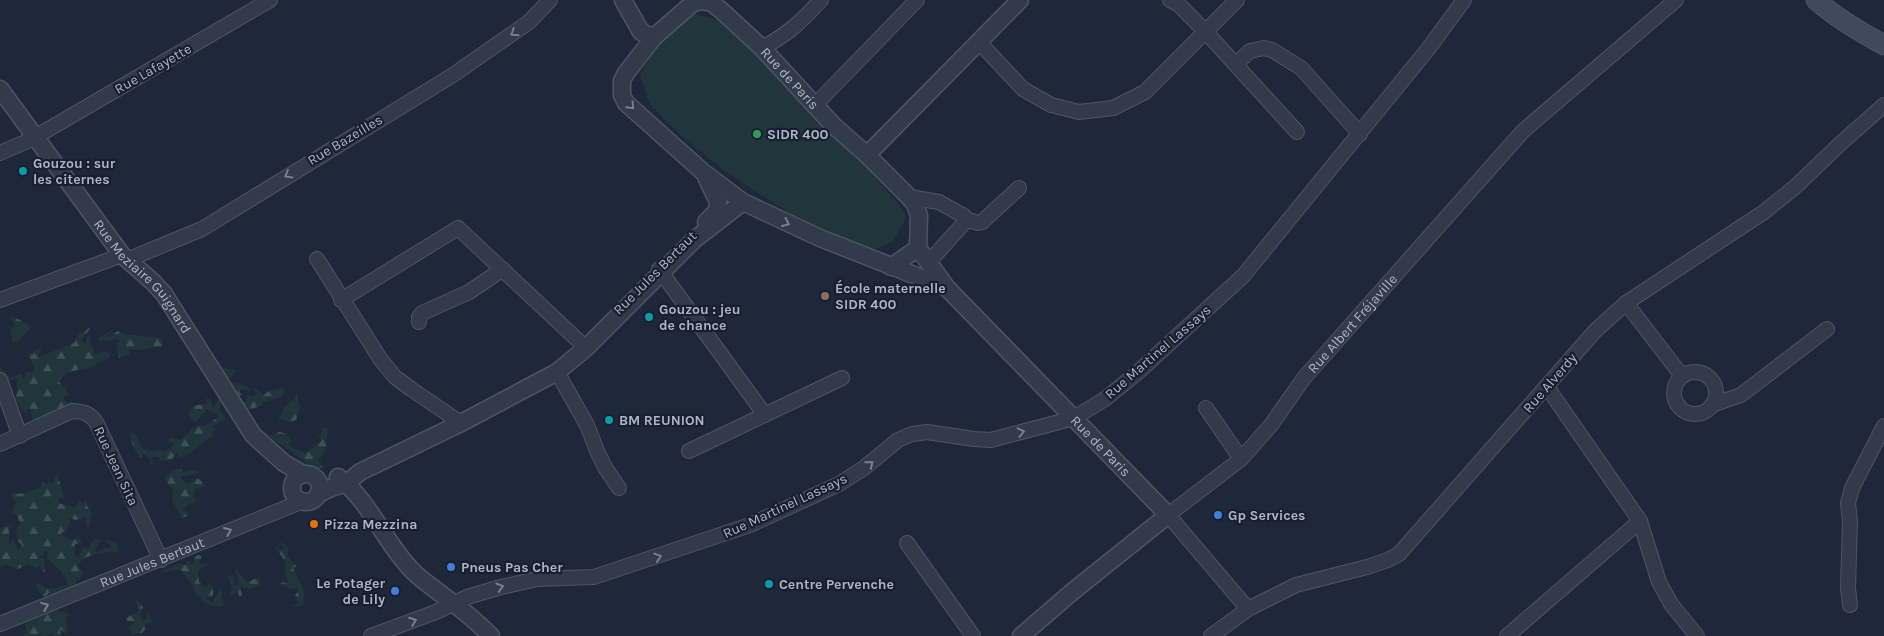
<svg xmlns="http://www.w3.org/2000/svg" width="1884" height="636" font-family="Karla,sans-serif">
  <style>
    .forest { fill: url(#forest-firs) }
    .pitch { fill: #21363b }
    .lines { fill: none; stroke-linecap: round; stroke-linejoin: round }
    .minor-casing { stroke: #4d5565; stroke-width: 16 }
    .tertiary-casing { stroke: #4d5565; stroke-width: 19 }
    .secondary-casing { stroke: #4d5565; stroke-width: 21 }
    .minor { stroke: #333b4a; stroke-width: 14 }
    .tertiary { stroke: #333b4a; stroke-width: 16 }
    .secondary { stroke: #40495e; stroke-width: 19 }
    .oneway { stroke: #767e8f }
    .leisure-dot { fill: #2e9e5b; stroke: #18202f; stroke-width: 2 }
    .culture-dot { fill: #0f9aa8; stroke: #18202f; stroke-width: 2 }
    .education-dot { fill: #8d6e63; stroke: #18202f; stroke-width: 2 }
    .shop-dot { fill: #3f7fe0; stroke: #18202f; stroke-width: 2 }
    .food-dot { fill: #e8710a; stroke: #18202f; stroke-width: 2 }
    .labels { text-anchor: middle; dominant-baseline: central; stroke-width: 4.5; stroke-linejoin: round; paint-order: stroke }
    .street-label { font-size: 14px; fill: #adb5c7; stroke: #18202f }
    .poi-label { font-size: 14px; font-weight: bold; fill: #adb5c7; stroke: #18202f; text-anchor: start }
  </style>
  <defs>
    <pattern id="forest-firs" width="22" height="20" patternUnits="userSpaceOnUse" patternTransform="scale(1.25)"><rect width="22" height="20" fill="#21363b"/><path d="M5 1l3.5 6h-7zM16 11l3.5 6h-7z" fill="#3f5156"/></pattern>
  </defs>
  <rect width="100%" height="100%" fill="#1f283a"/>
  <!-- forest -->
  <g class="forest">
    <path d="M10,316L18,319L32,327L18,341L13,343L10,327L13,328L15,325Z"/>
    <path d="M89,328L90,329L81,340L85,344L88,336L90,335V341L95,355L104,351L110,354V357L96,364L95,367C80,369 68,370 58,381L66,389L69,396H63L64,400L69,403L72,401L74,406L35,422L33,420L30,408L25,414L15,399L17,392V379L6,381L0,373V367L6,374L5,376L12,377L20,374L24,379L27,372H33L35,369L29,356V352L33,355L34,351L42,347L38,357C50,354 61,347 74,343L78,335Z"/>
    <path d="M111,331L112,332L107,335L108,337L118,331C124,336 151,336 162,339L163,346C151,347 141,352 129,349L130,354L119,358L116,343L122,342L115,338L109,341L102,339V341H100L98,339Z"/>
    <path d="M217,367L236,370L229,378V382L247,386L251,391L241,389L239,392L243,396L238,394L241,401L245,403L248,394L252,396L257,395L254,387L264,395L267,392L283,388L285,391L282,397L263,402L262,405C257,407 253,410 247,408V405L243,406Z"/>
    <path d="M297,395L300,407L296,420L290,422L281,419L278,420L285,407Z"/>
    <path d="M206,398L210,400L213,407L215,406L219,399L221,401L219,409L225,418L218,424L212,425L217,431H211L213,435L190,453L182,457H180L177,453L171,460L158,461L160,458L152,456L153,465H150L151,460L143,452L141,458C135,451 130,442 130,432L135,434L143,449L154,451L161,449L163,451L172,449L173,442H169L170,438L180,440C190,435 191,423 205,426L220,416L207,409L195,423L188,414L192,406L207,404Z"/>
    <path d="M323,428H328C326,439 328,453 318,460L323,467L320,468L318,471L269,436L274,435L273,433L280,432L287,434L292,442L289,443V446L305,453L313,448L321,441L320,436L317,437L322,432Z"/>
    <path d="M179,469H182L181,473L195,470L199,473L181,477L184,482L189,483L198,478L206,486L195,489L193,498L198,500L182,508L190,515L182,518L172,500L173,491L164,478L174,470Z"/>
    <path d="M56,476H58L63,494L66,496L59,499L58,503L75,508L79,501L83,503L87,499V506L92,513L88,528L86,521L87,517L76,520L67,517L71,523L68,525L67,531L62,532V535L70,540L75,539L77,536L82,543L75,544V555L79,556L83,547L88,549L90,548V544L96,539L101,540L94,550L97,552L105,548H113L105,540L115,542L119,551C106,553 86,552 78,565L83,573L78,581L76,577V585L78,586L55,597L51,596L50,592L45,597L42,595L36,586L37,584H40L48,589L68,585C66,576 56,564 47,559L48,553L46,549L43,555L38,557L44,559L45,575L39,565L36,570V568L27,564L18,569L6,565L0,567V529L12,524L9,531V547L13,538L18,550L22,545L16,540H18L16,531L20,522L16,514L13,515V507L17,502L12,498V492C20,497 31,490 41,487L42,481L46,484L53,483Z"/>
    <path d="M280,543H283L288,547V555L285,554L297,566L293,568C298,579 308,593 303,605L291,607L298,603L295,595L297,593L298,588L290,589L280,583L289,582C285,576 284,572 285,565L284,563H287L275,548L277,547L280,550L285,548Z"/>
    <path d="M198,555L201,556V560L199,561L202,565L211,562L198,571L199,582L206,588L210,584L213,586V595L207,597L209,601L212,602L221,589L222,598L224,604L222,606C213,608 204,604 199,596L196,595L193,586L181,570H173L160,573L180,563L186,565L187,561H190L192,565L195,557Z"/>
    <path d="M235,569L248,583L250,581L260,577V585L250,589L240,586L242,595L239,597L238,592L229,595L232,587L228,576L234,577V585H238V579Z"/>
    <path d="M131,594L143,607L140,615L141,619L145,620L149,613L152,622L144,625L146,628L142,633H136L133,636L131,629H128L134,621H128L125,618L136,613L139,609L135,599Z"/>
    <path d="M56,610L70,614L66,617L67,634L60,629L61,636H54L51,633L46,636H42L40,634L37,636H24L27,632L25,625L27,622Z"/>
  </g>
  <!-- pitch -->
  <path class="pitch" d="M695,14L722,21L747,41L767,66L872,173L905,213V220L893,241L874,250L841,237L795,217L725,171L687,141L650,105L640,75C656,45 668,33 695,14Z"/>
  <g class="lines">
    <defs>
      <g id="minor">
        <path d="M1170,0L1178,4L1205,31L1297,132"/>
        <path d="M979,42L1023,89L1051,105L1079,112L1113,108L1145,92L1237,0"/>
        <path d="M762,48C787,35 802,21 821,0"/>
        <path d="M1236,64L1250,51L1264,48L1272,50L1301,68L1360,134"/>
        <path d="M815,105L917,0"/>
        <path d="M0,153L30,140L270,0"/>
        <path d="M909,197L939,202L964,216V223L928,263"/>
        <path d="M965,219L978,223L982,222L1019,188"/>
        <path d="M317,259L381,360L395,377L411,389L461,423"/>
        <path d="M127,260L202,229L453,75L529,22L550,0"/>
        <path d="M659,269L765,415"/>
        <path d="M0,300L122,255"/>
        <path d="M341,300L458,228L584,346"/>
        <path d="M1626,303L1682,376"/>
        <path d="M419,322V317L422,313L469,292L503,269"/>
        <path d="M557,372L587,425L597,451L606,469L619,488"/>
        <circle cx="1695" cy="393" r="21"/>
        <path d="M0,380L20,436"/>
        <path d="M1547,387L1640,521L1659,582L1671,604L1697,636"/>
        <path d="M1712,405L1741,395L1827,329"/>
        <path d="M1206,408L1241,459"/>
        <path d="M0,444L72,411C84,411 91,414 97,424L161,560"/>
        <path d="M689,451L842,378"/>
        <path d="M907,543L973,636"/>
        <path d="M1850,605L1848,588L1850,521L1848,503L1852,488L1884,426"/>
        <path id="s1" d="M1248,609L1168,515L1241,459L1271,425L1304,378L1523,131L1676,0"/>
        <path id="s2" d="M0,624L303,501"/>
        <path d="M371,636L436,612L467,597L501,587L537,579L594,577L750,525L839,484L864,468L898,440L912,434L927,432L974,439L991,440L1074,418L1105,399L1137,373L1243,276L1428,49L1464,0"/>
        <path d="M1211,636L1248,609L1296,585L1367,567L1388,560L1399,554L1595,331L1626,303L1764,212L1795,187L1841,143L1884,105"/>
        <path d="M1507,636L1640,521"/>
      </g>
      <g id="tertiary">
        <path d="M623,0L641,32L654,37"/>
        <path id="s3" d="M0,89L122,255L153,282L164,294L253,435L284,463L303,474"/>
        <path d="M867,155L1020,0"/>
        <path d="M706,177L718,202L717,211L706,222"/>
        <path d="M891,267L918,248"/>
        <path id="s4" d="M947,288L820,238L743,202L703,172L626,103L622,95V81L626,73L654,37L693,3L701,1L712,3L722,11L762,48L833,125L867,155L909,197L915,204L919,216L918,248L947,288L1168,515L1072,592L1021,636"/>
        <circle cx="306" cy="488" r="14"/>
        <path d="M338,477C369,500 383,539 409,567C418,578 430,585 441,594C459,607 476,621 491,636"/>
        <path d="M318,494L331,488L347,483L360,472L461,423L557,372L586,348L694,240L743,202"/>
      </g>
      <path id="secondary" d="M1816,0C1836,18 1860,32 1884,45"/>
    </defs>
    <!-- minor casing -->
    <use href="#minor" class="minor-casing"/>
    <!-- tertiary casing -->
    <use href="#tertiary" class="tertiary-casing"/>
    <!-- secondary casing -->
    <use href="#secondary" class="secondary-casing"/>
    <!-- minor -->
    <use href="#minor" class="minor"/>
    <!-- tertiary -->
    <use href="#tertiary" class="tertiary"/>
    <!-- secondary -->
    <use href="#secondary" class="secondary"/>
  </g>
  <!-- one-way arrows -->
  <defs><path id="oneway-chevron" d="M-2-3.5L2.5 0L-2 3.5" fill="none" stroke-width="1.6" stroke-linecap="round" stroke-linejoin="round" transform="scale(1.25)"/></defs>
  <g class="oneway">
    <use href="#oneway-chevron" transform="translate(514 33) rotate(146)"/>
    <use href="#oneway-chevron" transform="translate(631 106) rotate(47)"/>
    <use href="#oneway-chevron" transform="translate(288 175) rotate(149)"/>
    <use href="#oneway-chevron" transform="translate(786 223) rotate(24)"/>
    <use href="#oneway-chevron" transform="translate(1021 432) rotate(-14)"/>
    <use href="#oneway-chevron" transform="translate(870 464) rotate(-39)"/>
    <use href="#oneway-chevron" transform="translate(228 531) rotate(-23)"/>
    <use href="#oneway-chevron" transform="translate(658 557) rotate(-18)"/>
    <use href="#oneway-chevron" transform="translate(500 587) rotate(-16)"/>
    <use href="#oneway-chevron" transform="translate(45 606) rotate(-22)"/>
    <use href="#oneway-chevron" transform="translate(413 621) rotate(-20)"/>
  </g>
  <!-- markers -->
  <circle class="leisure-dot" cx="757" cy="134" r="5"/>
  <g class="culture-dot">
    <circle cx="23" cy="171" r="5"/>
    <circle cx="649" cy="317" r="5"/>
    <circle cx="609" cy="420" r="5"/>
    <circle cx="769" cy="584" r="5"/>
  </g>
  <circle class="education-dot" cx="825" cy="296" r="5"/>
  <g class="shop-dot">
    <circle cx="1218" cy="515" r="5"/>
    <circle cx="451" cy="567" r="5"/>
    <circle cx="395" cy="591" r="5"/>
  </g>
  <circle class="food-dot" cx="314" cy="524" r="5"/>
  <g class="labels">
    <!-- street labels -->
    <g class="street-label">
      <text transform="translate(153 69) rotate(-30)">Rue Lafayette</text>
      <text stroke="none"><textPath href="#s4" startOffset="632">Rue de Paris</textPath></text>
      <text transform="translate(345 140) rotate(-31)">Rue Bazeilles</text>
      <text transform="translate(655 273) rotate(-45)">Rue Jules Bertaut</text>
      <text stroke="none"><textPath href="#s3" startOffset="236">Rue Meziaire Guignard</textPath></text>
      <text stroke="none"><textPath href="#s1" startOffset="391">Rue Albert Fréjaville</textPath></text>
      <text transform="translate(1158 352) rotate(-41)">Rue Martinel Lassays</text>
      <text transform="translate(1550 383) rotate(-49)">Rue Alverdy</text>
      <text stroke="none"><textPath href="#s4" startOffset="1124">Rue de Paris</textPath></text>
      <text transform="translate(116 466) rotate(65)">Rue Jean Sita</text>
      <text transform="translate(785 506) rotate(-25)">Rue Martinel Lassays</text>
      <text stroke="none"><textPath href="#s2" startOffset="164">Rue Jules Bertaut</textPath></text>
    </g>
    <!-- poi labels -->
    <g class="poi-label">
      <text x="767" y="134">SIDR 400</text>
      <text x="33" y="163">Gouzou : sur<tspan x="33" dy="16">les citernes</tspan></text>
      <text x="835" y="288">École maternelle<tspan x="835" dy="16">SIDR 400</tspan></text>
      <text x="659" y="309">Gouzou : jeu<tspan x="659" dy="16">de chance</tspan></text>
      <text x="619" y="420">BM REUNION</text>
      <text x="1228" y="515">Gp Services</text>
      <text x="324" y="524">Pizza Mezzina</text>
      <text x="461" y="567">Pneus Pas Cher</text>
      <text x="385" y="583" text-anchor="end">Le Potager<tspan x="385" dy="16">de Lily</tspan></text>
      <text x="779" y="584">Centre Pervenche</text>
    </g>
  </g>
</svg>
